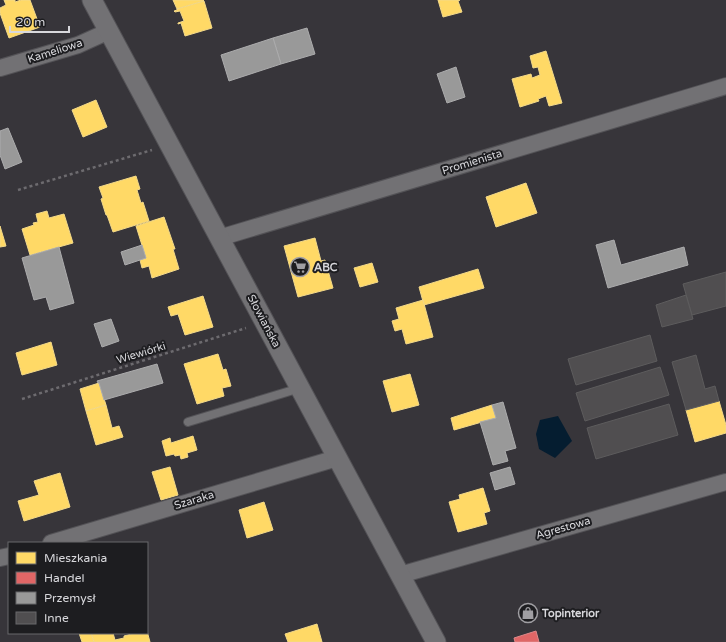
<svg xmlns="http://www.w3.org/2000/svg" width="726" height="642" font-family="'Varela Round',sans-serif">
  <style>
    .water { fill: #051d30 }
    .homes { fill: #ffd966; stroke: #f3d989 }
    .shops { fill: #e06666; stroke: #de8889 }
    .industry { fill: #999; stroke: #acacad }
    .building { fill: #504e50; stroke: #5d5c5d }
    .lines { fill: none; stroke-linecap: round; stroke-linejoin: round }
    .service-casing { stroke: #535256; stroke-width: 10 }
    .minor-casing { stroke: #535256; stroke-width: 18 }
    .tertiary-casing { stroke: #535256; stroke-width: 21 }
    .path { stroke: #6d6b6f; stroke-width: 2.5; stroke-dasharray: 3 3; stroke-linecap: butt }
    .service { stroke: #727174; stroke-width: 8 }
    .minor { stroke: #727174; stroke-width: 16 }
    .tertiary { stroke: #727174; stroke-width: 19 }
    .labels { text-anchor: middle; dominant-baseline: central; stroke-width: 4; stroke-linejoin: round; paint-order: stroke }
    .street-label { font-size: 11px; fill: #d8d8dc; stroke: #1d1d20 }
    .poi-label { font-size: 11px; font-weight: bold; fill: #d8d8dc; stroke: #1d1d20; text-anchor: start }
  </style>
  <rect width="100%" height="100%" fill="#37353a"/>
  <!-- water -->
  <path class="water" d="M558,416L572,441L555,458L539,449L536,434L540,420Z"/>
  <!-- homes -->
  <g class="homes">
    <path d="M4,0H15V2L21,0H30L40,27L9,38L0,13V8L6,5Z"/>
    <path d="M173,0H203L204,1L177,9Z"/>
    <path d="M438,0H460L458,1L462,12L443,17Z"/>
    <path d="M204,1L212,28L185,36L181,23L178,24V23L184,21L180,11L175,12L174,11L177,10V9Z"/>
    <path d="M546,51L562,103L549,106L546,96L538,99L539,101L520,107L512,79L531,74L532,78L540,75L538,67L533,68L530,56Z"/>
    <path d="M96,100L107,127L83,137L72,110Z"/>
    <path d="M136,176L140,189L137,190L141,203L143,202L149,221L113,232L107,215H106L101,199L103,198L99,187Z"/>
    <path d="M526,183L537,213L496,227L486,197Z"/>
    <path d="M47,211L49,218L64,214L73,243L30,255L22,229L34,225L33,223L38,222L36,214Z"/>
    <path d="M164,217L175,249H173L179,269L152,278L149,266L142,268L140,260L146,258L136,226Z"/>
    <path d="M0,226L6,246L0,247Z"/>
    <path d="M315,238L321,261L325,260L333,288L298,297L284,246Z"/>
    <path d="M372,263L378,282L360,287L354,268Z"/>
    <path d="M478,269L484,288L424,305L419,287Z"/>
    <path d="M203,296L213,327L185,335L178,314L171,316L168,307Z"/>
    <path d="M423,300L433,337L406,344L402,329L395,331L392,321L399,319L396,308Z"/>
    <path d="M51,342L57,365L22,375L16,353Z"/>
    <path d="M218,354L223,370L226,369L231,386L222,388L224,396L197,404L184,364Z"/>
    <path d="M410,374L419,405L392,412L383,381Z"/>
    <path d="M99,383L106,405L86,411L80,389Z"/>
    <path d="M719,401L726,425V433L695,442L686,410Z"/>
    <path d="M106,405L112,428L119,426L123,437L96,445L86,411Z"/>
    <path d="M492,405L496,418L454,430L451,418Z"/>
    <path d="M193,436L197,450L187,453L188,457L181,459L180,455L175,456L174,454L166,456L162,441L170,438L171,443Z"/>
    <path d="M170,467L178,495L161,500L152,472Z"/>
    <path d="M60,473L70,507L24,521L18,501L39,495L34,481Z"/>
    <path d="M483,488L490,511L484,513L487,524L458,532L449,502L460,499L459,495Z"/>
    <path d="M264,502L273,530L247,538L239,510Z"/>
    <path d="M317,624L322,642H288L285,634Z"/>
    <path d="M147,631L150,642H94L91,633H113L115,640L124,638V636L135,633H138V634L147,633Z"/>
    <path d="M79,633H91L94,642H82Z"/>
  </g>
  <!-- shops -->
  <path class="shops" d="M536,631L539,642H515L514,638Z"/>
  <!-- industry -->
  <g class="industry">
    <path d="M307,28L315,54L281,64L273,38Z"/>
    <path d="M273,38L281,64L229,81L221,55Z"/>
    <path d="M456,67L465,97L447,103L437,74Z"/>
    <path d="M8,128L22,162L5,169L0,155V131Z"/>
    <path d="M614,240L621,265L684,247L688,265L608,288L596,245Z"/>
    <path d="M142,245L146,258L125,265L121,252Z"/>
    <path d="M59,247L74,303L50,310L46,297L34,300L22,258Z"/>
    <path d="M111,319L119,341L102,347L94,324Z"/>
    <path d="M157,364L163,383L104,400L99,383H98L97,381Z"/>
    <path d="M503,402L516,448L505,451L508,461L493,465L480,422L496,418L492,405Z"/>
    <path d="M510,467L515,484L495,490L490,473Z"/>
  </g>
  <!-- building -->
  <g class="building">
    <path d="M726,272V306L692,315L683,284Z"/>
    <path d="M686,295L693,319L662,327L656,305Z"/>
    <path d="M650,335L657,361L576,385L568,359Z"/>
    <path d="M696,355L705,389L715,386L719,401L686,410L672,362Z"/>
    <path d="M660,367L669,395L585,421L576,393Z"/>
    <path d="M669,404L678,435L596,459L587,428Z"/>
  </g>
  <g class="lines">
    <defs>
      <path id="service" d="M188,422L300,388"/>
      <g id="minor">
        <path d="M0,68L78,45L109,31"/>
        <path d="M219,238L726,86"/>
        <path d="M51,543L337,458"/>
        <path d="M0,558L9,556"/>
        <path d="M400,575L726,482"/>
      </g>
      <path id="tertiary" d="M92,0L436,642"/>
    </defs>
    <!-- service casing -->
    <use href="#service" class="service-casing"/>
    <!-- minor casing -->
    <use href="#minor" class="minor-casing"/>
    <!-- tertiary casing -->
    <use href="#tertiary" class="tertiary-casing"/>
    <!-- path -->
    <g class="path">
      <path d="M18,190L152,150"/>
      <path d="M22,399L246,328"/>
    </g>
    <!-- service -->
    <use href="#service" class="service"/>
    <!-- minor -->
    <use href="#minor" class="minor"/>
    <!-- tertiary -->
    <use href="#tertiary" class="tertiary"/>
  </g>
  <!-- icons -->
  <defs>
    <symbol id="supermarket-ring" viewBox="-11 -11 22 22"><circle r="9.5" fill="#1d1d20" stroke="#a09fa3" stroke-width="1.5"/><path d="M-6-5.5h2.5l.6 2H6L4.5 2H-2.5L-4.4-4H-6ZM-1.5 3.2a1.3 1.3 0 1 0 .1 0ZM3 3.2a1.3 1.3 0 1 0 .1 0Z" fill="#a09fa3"/></symbol>
    <symbol id="shop-ring" viewBox="-11 -11 22 22"><circle r="9.5" fill="#1d1d20" stroke="#a09fa3" stroke-width="1.5"/><path d="M-5-2.5h2.3a2.7 3.5 0 0 1 5.4 0H5L5.5 6h-11ZM-1.5-2.5h3a1.5 2.3 0 0 0-3 0Z" fill="#a09fa3"/></symbol>
  </defs>
  <g fill-rule="evenodd">
    <use href="#supermarket-ring" x="289" y="256" width="22" height="22"/>
    <use href="#shop-ring" x="517" y="602" width="22" height="22"/>
  </g>
  <g class="labels">
    <!-- street labels -->
    <g class="street-label">
      <text transform="translate(55 51) rotate(-18)">Kameliowa</text>
      <text transform="translate(472 162) rotate(-17)">Promienista</text>
      <text transform="translate(264 321) rotate(62)">Słowiańska</text>
      <text transform="translate(141 353) rotate(-17)">Wiewiórki</text>
      <text transform="translate(194 500) rotate(-17)">Szaraka</text>
      <text transform="translate(563 528) rotate(-16)">Agrestowa</text>
    </g>
    <!-- poi labels -->
    <g class="poi-label">
      <text x="314" y="267">ABC</text>
      <text x="542" y="613">Topinterior</text>
    </g>
  </g>
  <!-- legend -->
  <rect x="8" y="542" width="140" height="92" fill="#1d1d20" stroke="#68686b"/>
  <rect x="16" y="552" width="20" height="12" fill="#ffd966" stroke="#68686b"/>
  <text x="44" y="562" font-size="12" fill="#d8d8dc">Mieszkania</text>
  <rect x="16" y="572" width="20" height="12" fill="#e06666" stroke="#68686b"/>
  <text x="44" y="582" font-size="12" fill="#d8d8dc">Handel</text>
  <rect x="16" y="592" width="20" height="12" fill="#999999" stroke="#68686b"/>
  <text x="44" y="602" font-size="12" fill="#d8d8dc">Przemysł</text>
  <rect x="16" y="612" width="20" height="12" fill="#504e50" stroke="#68686b"/>
  <text x="44" y="622" font-size="12" fill="#d8d8dc">Inne</text>
  <!-- scale -->
  <path d="M10 26v6h59v-6" fill="none" stroke="#d8d8dc" stroke-width="2"/>
  <text x="16" y="26" font-size="12" fill="#d8d8dc" stroke="#1d1d20" stroke-width="3" paint-order="stroke">20 m</text>
</svg>
